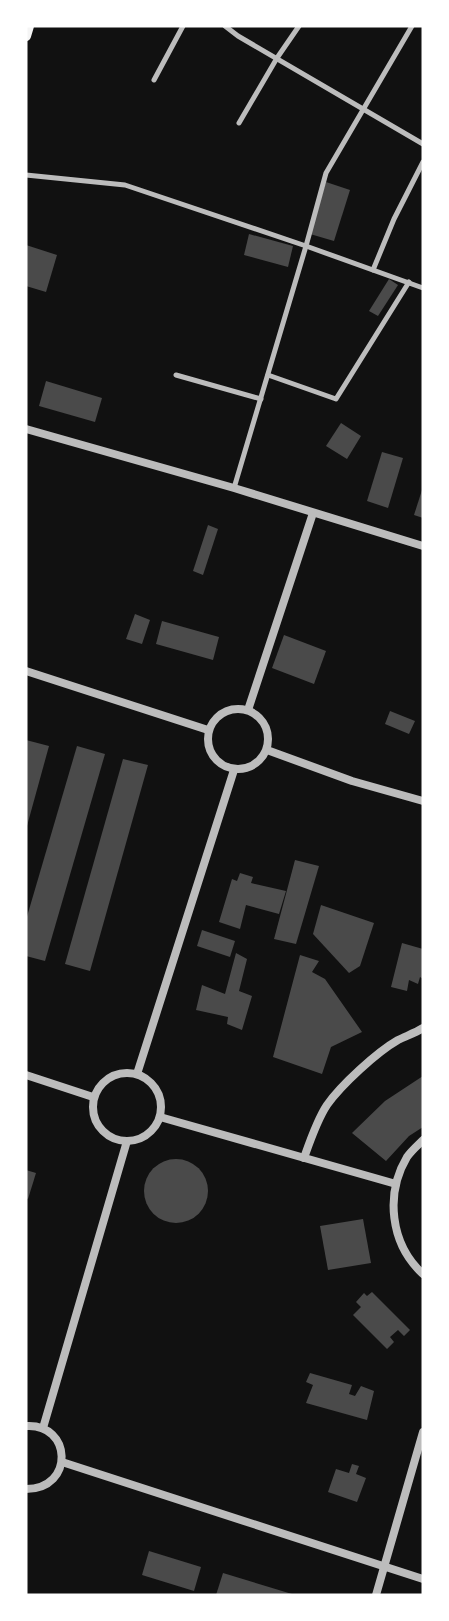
<svg xmlns="http://www.w3.org/2000/svg" width="449" height="1621" font-family="'Titillium Web',sans-serif">
  <style>
    .building { fill: #4a4a4a }
    .lines { fill: none; stroke-linecap: round; stroke-linejoin: round }
    .minor { stroke: #bcbcbc; stroke-width: 5 }
    .tertiary { stroke: #bcbcbc; stroke-width: 8 }
    .trunk { stroke: #f5f5f5; stroke-width: 10 }
  </style>
  <rect width="100%" height="100%" fill="#111"/>
  <!-- building -->
  <g class="building">
    <path d="M326,182L350,190L334,241L310,234Z"/>
    <path d="M249,234L293,246L288,267L244,255Z"/>
    <path d="M26,245L57,255L46,292L26,286Z"/>
    <path d="M389,279L398,285L378,316L369,311Z"/>
    <path d="M46,381L102,398L95,422L39,406Z"/>
    <path d="M341,423L361,436L347,459L326,446Z"/>
    <path d="M382,452L403,458L388,508L367,501Z"/>
    <path d="M422,490H423V518L414,515Z"/>
    <path d="M208,525L218,529L203,575L193,571Z"/>
    <path d="M135,614L150,620L142,644L126,639Z"/>
    <path d="M162,621L219,637L213,660L156,644Z"/>
    <path d="M284,635L326,651L314,684L272,668Z"/>
    <path d="M390,711L415,721L409,734L385,724Z"/>
    <path d="M26,740L49,746L27,826H26Z"/>
    <path d="M77,746L105,754L45,961L26,956V920Z"/>
    <path d="M123,759L148,765L90,971L65,964Z"/>
    <path d="M295,860L319,866L296,944L274,939Z"/>
    <path d="M240,873L253,877L251,883L286,891L279,914L246,905L240,929L219,922L232,879L237,881Z"/>
    <path d="M321,905L374,923L360,966L349,973L313,934Z"/>
    <path d="M202,930L235,941L230,957L197,946Z"/>
    <path d="M402,943L423,949V979L420,977L418,984L409,980L407,991L391,987Z"/>
    <path d="M236,953L247,959L239,991L252,996L242,1030L227,1024L228,1017L196,1010L202,985L225,994Z"/>
    <path d="M300,955L319,961L312,972L325,979L362,1032L331,1047L322,1074L273,1057Z"/>
    <path d="M423,1076V1127L409,1136L386,1161L352,1133L385,1101Z"/>
    <circle cx="176" cy="1191" r="32"/>
    <path d="M26,1170L36,1173L28,1199L26,1198Z"/>
    <path d="M363,1219L371,1263L328,1270L320,1226Z"/>
    <path d="M372,1292L410,1330L404,1336L398,1330L390,1337L394,1342L387,1349L353,1315L361,1307L356,1302L364,1293L367,1296Z"/>
    <path d="M310,1373L352,1385L349,1394L355,1396L361,1386L374,1391L367,1420L306,1403L313,1385L306,1382Z"/>
    <path d="M352,1464L359,1466L356,1474L366,1478L357,1502L328,1492L336,1469L349,1473Z"/>
    <path d="M149,1551L201,1567L194,1591L142,1575Z"/>
    <path d="M223,1573L292,1594V1595H216Z"/>
  </g>
  <g class="lines">
    <!-- minor -->
    <g class="minor">
      <path d="M225,26L238,36L423,144"/>
      <path d="M154,80L183,26"/>
      <path d="M239,123L277,58L299,26"/>
      <path d="M26,175L125,185L306,246L423,288"/>
      <path d="M373,270L394,219L423,162"/>
      <path d="M176,375L261,399"/>
      <path d="M268,375L336,399L409,282"/>
      <path d="M234,488L306,246L326,173L412,26"/>
    </g>
    <!-- tertiary -->
    <g class="tertiary">
      <path d="M26,429L234,488L423,546"/>
      <path d="M26,671L208,730"/>
      <circle cx="238" cy="739" r="30"/>
      <path d="M248,710L313,513"/>
      <path d="M267,750L352,781L423,801"/>
      <circle cx="127" cy="1107" r="34"/>
      <path d="M137,1074L234,770"/>
      <path d="M26,1075L93,1097"/>
      <path d="M160,1117L396,1184"/>
      <path d="M423,1140C418,1145 411,1151 407,1157C385,1194 390,1244 423,1274"/>
      <path d="M304,1158C310,1141 317,1120 327,1105C341,1085 377,1052 398,1040C406,1036 415,1033 423,1028"/>
      <path d="M26,1426C72,1423 75,1489 26,1489"/>
      <path d="M43,1428L127,1141"/>
      <path d="M62,1462L423,1579"/>
      <path d="M376,1595L423,1432"/>
    </g>
    <!-- trunk -->
    <path class="trunk" d="M26,36L29,26"/>
  </g>
  <!-- border -->
  <rect width="449" height="1621" fill="none" stroke="#ffffff" stroke-width="55"/>
</svg>
